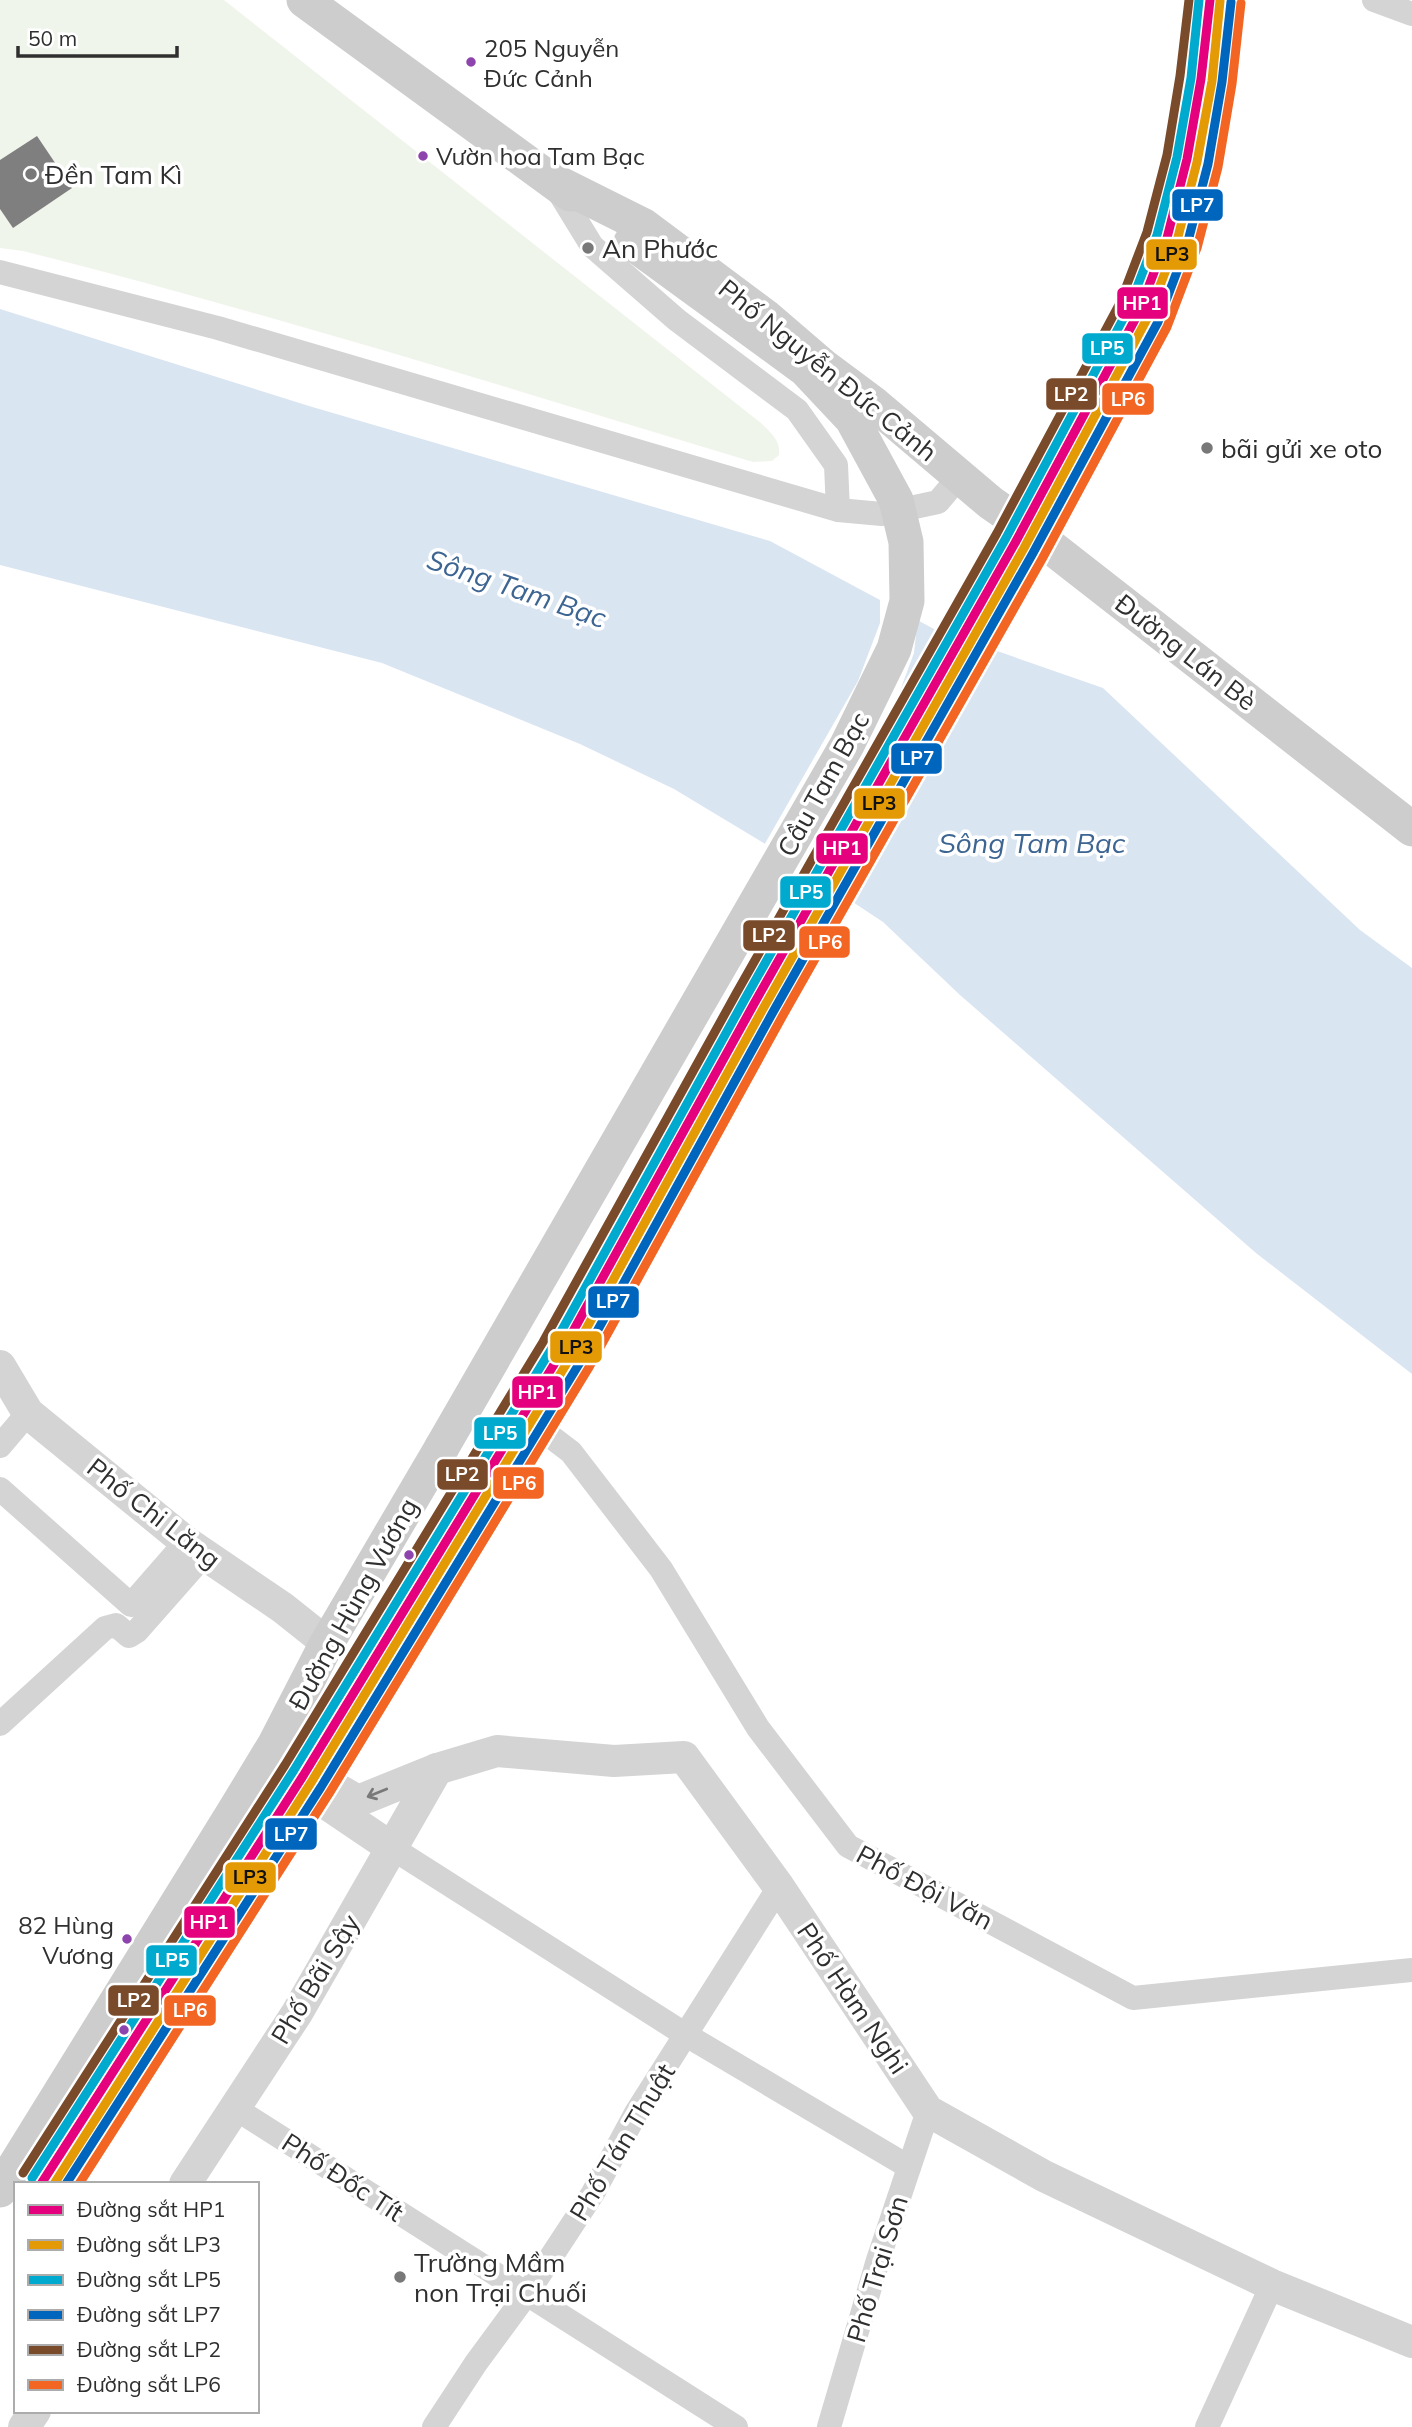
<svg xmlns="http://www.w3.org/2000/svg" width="1412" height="2427" font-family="Mulish,sans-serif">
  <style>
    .green { fill: #f0f5ec }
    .water { fill: #dae5f2 }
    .pier { fill: #fff }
    .building { fill: #7f7f7f }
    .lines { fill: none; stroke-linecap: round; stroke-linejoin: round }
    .tertiary-tunnel { stroke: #d5d5d5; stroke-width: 32; stroke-dasharray: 32 16; stroke-linecap: butt }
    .minor { stroke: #d4d4d4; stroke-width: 24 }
    .tertiary { stroke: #d4d4d4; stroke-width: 32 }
    .secondary { stroke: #cdcdcd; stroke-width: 35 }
    .secondary-bridge { stroke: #cdcdcd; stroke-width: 35 }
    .rail-1-casing { stroke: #fff; stroke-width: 14 }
    .rail-2-casing { stroke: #fff; stroke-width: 14 }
    .rail-3-casing { stroke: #fff; stroke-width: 14 }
    .rail-4-casing { stroke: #fff; stroke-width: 14 }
    .rail-5-casing { stroke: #fff; stroke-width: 14 }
    .rail-6-casing { stroke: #fff; stroke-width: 14 }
    .rail-1 { stroke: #e5007d; stroke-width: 9 }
    .rail-2 { stroke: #e39a05; stroke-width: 9 }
    .rail-3 { stroke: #00a9ce; stroke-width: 9 }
    .rail-4 { stroke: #0065bd; stroke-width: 9 }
    .rail-5 { stroke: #7a4b2a; stroke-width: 9 }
    .rail-6 { stroke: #f26522; stroke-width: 9 }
    .oneway { stroke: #797979 }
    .bus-dot { fill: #8e44ad; stroke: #fff; stroke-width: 2.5 }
    .poi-dot { fill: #787878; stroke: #fff; stroke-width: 2.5 }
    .labels { text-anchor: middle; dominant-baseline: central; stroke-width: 7; stroke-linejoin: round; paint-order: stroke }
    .bus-label { font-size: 24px; fill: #2f2f2f; stroke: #fff; text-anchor: start }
    .poi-label { font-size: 26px; fill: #2f2f2f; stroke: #fff; text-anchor: start }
    .street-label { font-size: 26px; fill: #2f2f2f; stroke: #fff }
    .water-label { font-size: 28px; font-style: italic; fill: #3d6592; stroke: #fff }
    .line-badge { stroke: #fff; stroke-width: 2.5 }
    .badge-label { font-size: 19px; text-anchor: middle; font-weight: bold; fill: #fff }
    .pale-badge-label { font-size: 19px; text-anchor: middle; font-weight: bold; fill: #111 }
  </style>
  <rect width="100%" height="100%" fill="#fff"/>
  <!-- green -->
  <path class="green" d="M0,0H224L761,423C771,433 781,441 779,455L772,461L753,462C511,389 269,313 23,251L0,248Z"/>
  <!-- water -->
  <path class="water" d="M0,309L309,406L770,541L934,629L1103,688L1360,930L1412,968V1374L1256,1253L960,995L883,922L762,842L674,789L580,744L382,663L0,565Z"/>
  <!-- pier -->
  <path class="pier" d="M880,597L918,617L914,653L894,707L798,870L763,847L858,681L880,623Z"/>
  <!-- building -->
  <path class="building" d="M37,136L72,188L13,228L0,209V160Z"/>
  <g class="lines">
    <!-- tertiary-tunnel -->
    <path class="tertiary-tunnel" d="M283,1775L311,1794"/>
    <!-- minor -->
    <g class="minor">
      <path d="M1374,0L1412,14"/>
      <path d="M554,184L592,246L677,320L797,410L836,465L838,510"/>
      <path d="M0,272L218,328L838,510L882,514L938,502L959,477"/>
      <path d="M546,1433L571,1452L661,1569L758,1728L848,1846L1133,1998L1412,1970"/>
      <path d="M0,1446L28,1413"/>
      <path d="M0,1489L131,1605L186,1542"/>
      <path d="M0,1724L105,1628L116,1625L129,1636L137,1631L204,1555"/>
      <path d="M392,1848L686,2035L909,2167"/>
      <path d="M233,2107L736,2427"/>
      <path d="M434,2427L476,2363L526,2295L593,2193L636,2113L779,1887"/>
      <path d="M829,2427L878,2260L928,2111"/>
      <path d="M1207,2427L1272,2285"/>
    </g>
    <!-- tertiary -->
    <g class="tertiary">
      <path d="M0,1366L28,1413L186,1542L283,1608L327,1643"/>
      <path d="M275,1744L295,1759"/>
      <path d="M320,1779L358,1801L437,1769L497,1751L614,1761L684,1757L779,1887L928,2111L1044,2176L1272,2285L1412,2342"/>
      <path d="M321,1800L392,1848"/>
      <path d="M185,2184L297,2013L437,1769"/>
      <path d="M24,2427L35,2411"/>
    </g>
    <!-- secondary -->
    <g class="secondary">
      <path d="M304,0L570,194"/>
      <path d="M552,180L644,226L766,317L823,366L874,404L991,503L1024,526L1412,829"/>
      <path d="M0,2190L235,1810L275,1744L327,1643L442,1447"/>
    </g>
    <!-- secondary-bridge -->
    <path class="secondary-bridge" d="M442,1447L847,745L894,649L907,601L906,542L896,500L852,419L805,369L631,242"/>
    <defs>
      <path id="rail-1" d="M41,2184L303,1776L561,1353L755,1002L1015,543L1139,312L1167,238L1187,159L1201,79L1210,0"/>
      <path id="rail-2" d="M54,2184L312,1781L570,1358L764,1007L1024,548L1148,317L1177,241L1197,162L1212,81L1220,1"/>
      <path id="rail-3" d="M32,2178L294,1770L552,1348L746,997L1006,538L1129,308L1157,235L1177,157L1191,78L1199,0"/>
      <path id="rail-4" d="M66,2184L321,1787L579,1364L773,1012L1033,553L1158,322L1187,245L1208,164L1222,82L1231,2"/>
      <path id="rail-5" d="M23,2173L285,1765L543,1342L737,992L997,533L1120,303L1147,232L1167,155L1180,76L1189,0"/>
      <path id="rail-6" d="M79,2184L330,1792L588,1369L782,1017L1042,559L1167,327L1197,248L1218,167L1232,84L1241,3"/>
    </defs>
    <!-- rail-1 casing -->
    <use href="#rail-1" class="rail-1-casing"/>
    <!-- rail-2 casing -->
    <use href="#rail-2" class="rail-2-casing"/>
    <!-- rail-3 casing -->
    <use href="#rail-3" class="rail-3-casing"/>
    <!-- rail-4 casing -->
    <use href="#rail-4" class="rail-4-casing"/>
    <!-- rail-5 casing -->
    <use href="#rail-5" class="rail-5-casing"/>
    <!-- rail-6 casing -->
    <use href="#rail-6" class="rail-6-casing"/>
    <!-- rail-1 -->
    <use href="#rail-1" class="rail-1"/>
    <!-- rail-2 -->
    <use href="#rail-2" class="rail-2"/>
    <!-- rail-3 -->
    <use href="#rail-3" class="rail-3"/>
    <!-- rail-4 -->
    <use href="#rail-4" class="rail-4"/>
    <!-- rail-5 -->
    <use href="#rail-5" class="rail-5"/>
    <!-- rail-6 -->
    <use href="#rail-6" class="rail-6"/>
  </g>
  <!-- one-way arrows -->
  <defs><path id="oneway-shaft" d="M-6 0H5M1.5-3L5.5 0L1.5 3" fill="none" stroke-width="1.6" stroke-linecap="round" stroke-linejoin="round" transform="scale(1.75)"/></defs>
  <use class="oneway" href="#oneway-shaft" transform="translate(377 1793) rotate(158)"/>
  <!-- markers -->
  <g class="bus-dot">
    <circle cx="471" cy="62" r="6"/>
    <circle cx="423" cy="156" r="6"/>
    <circle cx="409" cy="1555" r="6"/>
    <circle cx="127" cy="1939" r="6"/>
    <circle cx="124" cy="2030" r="6"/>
  </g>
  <g class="poi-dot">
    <circle cx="31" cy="174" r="7"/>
    <circle cx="588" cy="248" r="7"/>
    <circle cx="1207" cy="448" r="7"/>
    <circle cx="400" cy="2277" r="7"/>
  </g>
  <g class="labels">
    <!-- bus labels -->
    <g class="bus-label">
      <text x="484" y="48">205 Nguyễn<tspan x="484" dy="30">Đức Cảnh</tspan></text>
      <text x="436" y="156">Vườn hoa Tam Bạc</text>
      <text x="114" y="1925" text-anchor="end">82 Hùng<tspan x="114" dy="30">Vương</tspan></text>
    </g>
    <!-- poi labels -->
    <g class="poi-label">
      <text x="45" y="174">Đền Tam Kì</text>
      <text x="602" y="248">An Phước</text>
      <text x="1221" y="448">bãi gửi xe oto</text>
      <text x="414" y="2262">Trường Mầm<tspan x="414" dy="30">non Trại Chuối</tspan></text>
    </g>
    <!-- street labels -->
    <g class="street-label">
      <text transform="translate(828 370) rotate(39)">Phố Nguyễn Đức Cảnh</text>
      <text transform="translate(1186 652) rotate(38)">Đường Lán Bè</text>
      <text transform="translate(823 784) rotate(-61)">Cầu Tam Bạc</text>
      <text transform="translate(154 1513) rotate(38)">Phố Chi Lăng</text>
      <text transform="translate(353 1604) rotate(-61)">Đường Hùng Vương</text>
      <text transform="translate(925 1887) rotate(28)">Phố Đội Văn</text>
      <text transform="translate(315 1979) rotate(-59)">Phố Bãi Sậy</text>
      <text transform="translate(853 1998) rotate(56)">Phố Hàm Nghi</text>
      <text transform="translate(622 2142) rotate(-59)">Phố Tán Thuật</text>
      <text transform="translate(343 2177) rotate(33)">Phố Đốc Tít</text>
      <text transform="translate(877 2269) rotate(-73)">Phố Trại Sơn</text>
    </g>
    <!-- water labels -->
    <g class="water-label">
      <text transform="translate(517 588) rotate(19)">Sông Tam Bạc</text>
      <text x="1032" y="842">Sông Tam Bạc</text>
    </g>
  </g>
  <g class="line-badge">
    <rect x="1171" y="188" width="53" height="34" rx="7" fill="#0065bd"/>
    <rect x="1145" y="238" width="53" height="33" rx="7" fill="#e39a05"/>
    <rect x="1116" y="286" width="53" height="34" rx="7" fill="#e5007d"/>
    <rect x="1081" y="332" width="53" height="33" rx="7" fill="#00a9ce"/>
    <rect x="1045" y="377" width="53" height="34" rx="7" fill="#7a4b2a"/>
    <rect x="1101" y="382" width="54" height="34" rx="7" fill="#f26522"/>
    <rect x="890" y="742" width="53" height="33" rx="7" fill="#0065bd"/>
    <rect x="853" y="787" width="53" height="33" rx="7" fill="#e39a05"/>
    <rect x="815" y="832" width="54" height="33" rx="7" fill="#e5007d"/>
    <rect x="779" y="875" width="53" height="34" rx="7" fill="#00a9ce"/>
    <rect x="742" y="919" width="54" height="33" rx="7" fill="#7a4b2a"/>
    <rect x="798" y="925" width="53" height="34" rx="7" fill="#f26522"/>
    <rect x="587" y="1285" width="53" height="34" rx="7" fill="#0065bd"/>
    <rect x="549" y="1330" width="54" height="34" rx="7" fill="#e39a05"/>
    <rect x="511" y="1375" width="53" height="34" rx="7" fill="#e5007d"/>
    <rect x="473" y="1416" width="54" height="34" rx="7" fill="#00a9ce"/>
    <rect x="436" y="1458" width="53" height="33" rx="7" fill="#7a4b2a"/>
    <rect x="492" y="1466" width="53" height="34" rx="7" fill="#f26522"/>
    <rect x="264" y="1817" width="54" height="34" rx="7" fill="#0065bd"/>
    <rect x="224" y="1861" width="53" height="33" rx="7" fill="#e39a05"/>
    <rect x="183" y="1905" width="53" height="34" rx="7" fill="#e5007d"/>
    <rect x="145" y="1944" width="53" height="33" rx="7" fill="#00a9ce"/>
    <rect x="107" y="1984" width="53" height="33" rx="7" fill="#7a4b2a"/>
    <rect x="163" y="1994" width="54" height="33" rx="7" fill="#f26522"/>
  </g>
  <g class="badge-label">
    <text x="1197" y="212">LP7</text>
    <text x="1142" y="310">HP1</text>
    <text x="1107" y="355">LP5</text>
    <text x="1071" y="401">LP2</text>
    <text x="1128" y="406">LP6</text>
    <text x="917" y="765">LP7</text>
    <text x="842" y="855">HP1</text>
    <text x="806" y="899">LP5</text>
    <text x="769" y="942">LP2</text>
    <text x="825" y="949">LP6</text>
    <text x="613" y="1308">LP7</text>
    <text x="537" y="1399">HP1</text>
    <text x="500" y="1440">LP5</text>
    <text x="462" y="1481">LP2</text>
    <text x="519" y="1490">LP6</text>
    <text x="291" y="1841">LP7</text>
    <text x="209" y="1929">HP1</text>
    <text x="172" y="1967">LP5</text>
    <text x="134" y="2007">LP2</text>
    <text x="190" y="2017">LP6</text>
  </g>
  <g class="pale-badge-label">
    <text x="1172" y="261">LP3</text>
    <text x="879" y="810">LP3</text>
    <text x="576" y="1354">LP3</text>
    <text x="250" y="1884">LP3</text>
  </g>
  <!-- legend -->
  <rect x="14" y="2182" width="245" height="231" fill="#ffffff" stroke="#acacac" stroke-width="2"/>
  <rect x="28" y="2205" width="35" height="10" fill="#e5007d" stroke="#acacac" stroke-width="2"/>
  <text x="77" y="2217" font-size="21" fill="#2f2f2f">Đường sắt HP1</text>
  <rect x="28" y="2240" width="35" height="10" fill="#e39a05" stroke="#acacac" stroke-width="2"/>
  <text x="77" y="2252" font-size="21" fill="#2f2f2f">Đường sắt LP3</text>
  <rect x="28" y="2275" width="35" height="10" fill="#00a9ce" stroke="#acacac" stroke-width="2"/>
  <text x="77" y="2287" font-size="21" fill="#2f2f2f">Đường sắt LP5</text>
  <rect x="28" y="2310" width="35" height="10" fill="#0065bd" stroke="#acacac" stroke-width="2"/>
  <text x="77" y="2322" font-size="21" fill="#2f2f2f">Đường sắt LP7</text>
  <rect x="28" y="2345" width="35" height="10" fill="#7a4b2a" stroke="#acacac" stroke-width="2"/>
  <text x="77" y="2357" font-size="21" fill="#2f2f2f">Đường sắt LP2</text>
  <rect x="28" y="2380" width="35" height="10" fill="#f26522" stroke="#acacac" stroke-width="2"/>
  <text x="77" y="2392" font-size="21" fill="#2f2f2f">Đường sắt LP6</text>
  <!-- scale -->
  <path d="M18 46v10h159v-10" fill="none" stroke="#2f2f2f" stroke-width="3.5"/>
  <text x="28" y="46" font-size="21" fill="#2f2f2f" stroke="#ffffff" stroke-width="5" paint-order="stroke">50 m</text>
</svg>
